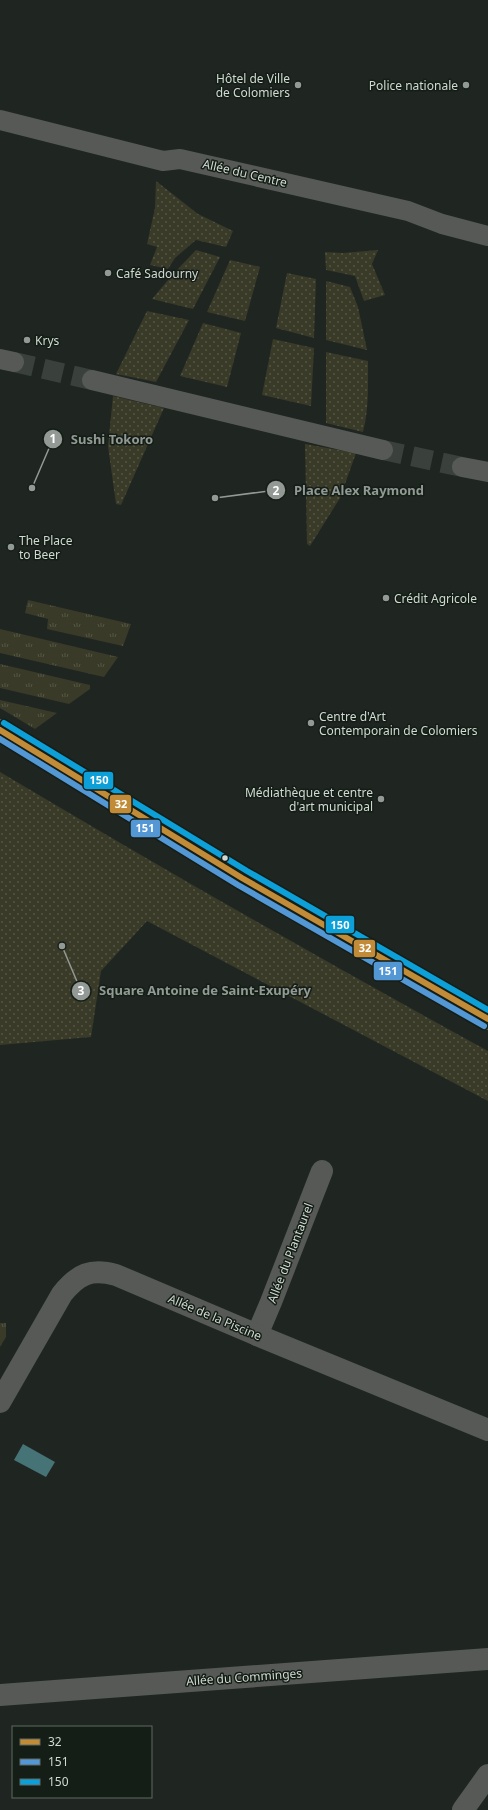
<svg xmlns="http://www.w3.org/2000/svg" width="488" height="1810" font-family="'Noto Sans',sans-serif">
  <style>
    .grass { fill: url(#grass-tufts) }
    .park { fill: url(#park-dots) }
    .water { fill: #457376 }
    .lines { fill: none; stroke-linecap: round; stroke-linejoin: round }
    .pedestrian-tunnel { stroke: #3a403c; stroke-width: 20; stroke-dasharray: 20 10; stroke-linecap: butt }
    .pedestrian { stroke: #565955; stroke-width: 20 }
    .minor { stroke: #565955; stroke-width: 22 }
    .bus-1-casing { stroke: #141e17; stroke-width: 9 }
    .bus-2-casing { stroke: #141e17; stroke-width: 9 }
    .bus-3-casing { stroke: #141e17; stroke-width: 9 }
    .bus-1 { stroke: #c18b37; stroke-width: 6 }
    .bus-2 { stroke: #5397d5; stroke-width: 6 }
    .bus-3 { stroke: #0d9fd8; stroke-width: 6 }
    .poi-dot { fill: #939995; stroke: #141e17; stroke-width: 1.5 }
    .bus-dot { fill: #d2d8d3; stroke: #141e17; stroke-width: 1.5 }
    .labels { text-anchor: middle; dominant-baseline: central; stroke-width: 3; stroke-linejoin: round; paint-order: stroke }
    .poi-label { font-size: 12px; fill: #d2d8d3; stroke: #141e17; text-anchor: start }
    .street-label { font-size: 12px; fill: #d2d8d3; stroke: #141e17 }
    .leader { fill: none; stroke: #939995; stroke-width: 1.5 }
    .callout-dot { fill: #939995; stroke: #141e17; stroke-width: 1.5 }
    .mark-label { font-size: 12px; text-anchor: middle; font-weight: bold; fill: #fff }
    .callout-label { font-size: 13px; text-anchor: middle; font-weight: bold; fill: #939995; stroke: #141e17; stroke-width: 3; stroke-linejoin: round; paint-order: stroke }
    .line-badge { stroke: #141e17; stroke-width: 1.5 }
    .badge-label { font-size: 11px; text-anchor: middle; font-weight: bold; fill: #fff }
  </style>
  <defs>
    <pattern id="grass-tufts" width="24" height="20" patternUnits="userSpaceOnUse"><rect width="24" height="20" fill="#393a27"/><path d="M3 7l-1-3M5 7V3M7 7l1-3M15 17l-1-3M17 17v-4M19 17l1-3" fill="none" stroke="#555645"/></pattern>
    <pattern id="park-dots" width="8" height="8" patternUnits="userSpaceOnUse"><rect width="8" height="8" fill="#393a27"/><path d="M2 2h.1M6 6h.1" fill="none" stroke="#555645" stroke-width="1.8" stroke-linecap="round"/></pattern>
  </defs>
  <rect width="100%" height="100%" fill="#1f2521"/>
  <!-- grass -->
  <g class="grass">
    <path d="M28,600L131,624L123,646L47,629L48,619L25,613Z"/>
    <path d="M0,629L118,657L104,677L0,653Z"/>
    <path d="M0,664L90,685V689L69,704L0,688Z"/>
    <path d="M0,700L57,713L35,729L0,708Z"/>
    <path d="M0,1323H6V1337L0,1347Z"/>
  </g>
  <!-- park -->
  <g class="park">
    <path d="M156,181L198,214L233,231L226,247L196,240L175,258L168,269L150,265L157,247L147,244L155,208Z"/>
    <path d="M196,250L220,257L193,309L152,299L174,273Z"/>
    <path d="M378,250L372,264L385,295L364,301L355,276L326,270L325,252L343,253Z"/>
    <path d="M230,260L260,267L245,321L207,312Z"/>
    <path d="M287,273L316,279L314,338L276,328Z"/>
    <path d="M326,281L350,287L358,307L367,350L326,340Z"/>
    <path d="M147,311L189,320L156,382L116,374Z"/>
    <path d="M203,323L241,333L227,387L180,376Z"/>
    <path d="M273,339L314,348L311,406L262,395Z"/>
    <path d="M326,352L368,361C368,385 369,408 363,432L326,423Z"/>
    <path d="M113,396L164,408L121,505L116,504L108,446Z"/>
    <path d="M305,444L356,453L340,498L310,546L307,544Z"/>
    <path d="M0,772C161,868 324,961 488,1051V1101L147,921L101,971L91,1037L0,1045Z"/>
  </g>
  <!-- water -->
  <path class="water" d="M23,1444L55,1462L46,1477L14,1460Z"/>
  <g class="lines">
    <!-- pedestrian-tunnel -->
    <g class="pedestrian-tunnel">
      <path d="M14,362L92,380"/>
      <path d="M383,450L462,467"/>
    </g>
    <!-- pedestrian -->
    <g class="pedestrian">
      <path d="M0,120L163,161L180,159L408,211L442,224L488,236"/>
      <path d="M0,359L14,362"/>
      <path d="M92,380L383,450"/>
      <path d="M462,467L488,472"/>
    </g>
    <!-- minor -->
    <g class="minor">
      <path d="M0,730C161,830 323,928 488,1019"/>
      <path d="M257,1335L271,1302L322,1171"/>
      <path d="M0,1402L62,1294C78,1274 91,1268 116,1275L257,1335L488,1430"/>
      <path d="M0,1695L488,1659"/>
      <path d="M463,1810L488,1775"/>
    </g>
    <defs>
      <path id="bus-1" d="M0,730L242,878L488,1019"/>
      <path id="bus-2" d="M0,739L238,885L484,1026"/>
      <path id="bus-3" d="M4,723L247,871L488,1010"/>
    </defs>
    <!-- bus-1 casing -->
    <use href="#bus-1" class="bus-1-casing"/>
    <!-- bus-2 casing -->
    <use href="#bus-2" class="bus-2-casing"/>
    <!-- bus-3 casing -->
    <use href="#bus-3" class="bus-3-casing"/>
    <!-- bus-1 -->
    <use href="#bus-1" class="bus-1"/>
    <!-- bus-2 -->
    <use href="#bus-2" class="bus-2"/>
    <!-- bus-3 -->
    <use href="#bus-3" class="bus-3"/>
  </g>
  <!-- markers -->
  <g class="poi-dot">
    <circle cx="298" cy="85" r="4"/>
    <circle cx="466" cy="85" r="4"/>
    <circle cx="108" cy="273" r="4"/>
    <circle cx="27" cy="340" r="4"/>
    <circle cx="11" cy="547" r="4"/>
    <circle cx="386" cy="598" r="4"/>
    <circle cx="311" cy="723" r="4"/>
    <circle cx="381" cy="799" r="4"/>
  </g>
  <circle class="bus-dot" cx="225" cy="858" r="3.5"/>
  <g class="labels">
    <!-- poi labels -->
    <g class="poi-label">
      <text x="290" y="78" text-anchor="end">Hôtel de Ville<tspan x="290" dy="14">de Colomiers</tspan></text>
      <text x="458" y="85" text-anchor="end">Police nationale</text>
      <text x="116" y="273">Café Sadourny</text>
      <text x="35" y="340">Krys</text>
      <text x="19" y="540">The Place<tspan x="19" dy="14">to Beer</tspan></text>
      <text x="394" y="598">Crédit Agricole</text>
      <text x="319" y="716">Centre d'Art<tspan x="319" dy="14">Contemporain de Colomiers</tspan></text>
      <text x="373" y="792" text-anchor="end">Médiathèque et centre<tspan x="373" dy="14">d'art municipal</tspan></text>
    </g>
    <!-- street labels -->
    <g class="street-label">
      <text transform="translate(245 173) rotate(13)">Allée du Centre</text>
      <text transform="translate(290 1253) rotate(-69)">Allée du Plantaurel</text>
      <text transform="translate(215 1317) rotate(23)">Allée de la Piscine</text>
      <text transform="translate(244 1677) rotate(-4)">Allée du Comminges</text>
    </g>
  </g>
  <!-- callouts -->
  <path class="leader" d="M32 488L53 439M215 498L276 490M62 946L81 991"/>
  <g class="callout-dot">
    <circle cx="32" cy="488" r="4"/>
    <circle cx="215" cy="498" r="4"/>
    <circle cx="62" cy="946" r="4"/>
    <circle cx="53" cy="439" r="10"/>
    <circle cx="276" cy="490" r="10"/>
    <circle cx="81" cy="991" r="10"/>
  </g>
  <g class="mark-label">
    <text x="53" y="443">1</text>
    <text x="276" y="495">2</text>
    <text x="81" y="995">3</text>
  </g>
  <g class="callout-label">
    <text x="112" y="444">Sushi Tokoro</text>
    <text x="359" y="495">Place Alex Raymond</text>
    <text x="205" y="995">Square Antoine de Saint-Exupéry</text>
  </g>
  <g class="line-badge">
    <rect x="83" y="771" width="31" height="19" rx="4" fill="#0d9fd8"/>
    <rect x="109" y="794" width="23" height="20" rx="4" fill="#c18b37"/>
    <rect x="130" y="819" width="31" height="19" rx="4" fill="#5397d5"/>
    <rect x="325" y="915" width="30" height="19" rx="4" fill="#0d9fd8"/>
    <rect x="353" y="939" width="23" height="19" rx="4" fill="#c18b37"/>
    <rect x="373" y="961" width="30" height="20" rx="4" fill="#5397d5"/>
  </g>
  <g class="badge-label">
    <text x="99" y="784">150</text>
    <text x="121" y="808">32</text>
    <text x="145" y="832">151</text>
    <text x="340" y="929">150</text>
    <text x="365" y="952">32</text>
    <text x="388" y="975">151</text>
  </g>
  <!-- legend -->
  <rect x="12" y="1726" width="140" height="72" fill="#141e17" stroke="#606862"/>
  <rect x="20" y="1739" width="20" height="6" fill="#c18b37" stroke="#606862"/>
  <text x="48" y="1746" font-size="12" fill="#d2d8d3">32</text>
  <rect x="20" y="1759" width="20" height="6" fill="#5397d5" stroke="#606862"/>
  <text x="48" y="1766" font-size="12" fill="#d2d8d3">151</text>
  <rect x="20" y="1779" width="20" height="6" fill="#0d9fd8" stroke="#606862"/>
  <text x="48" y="1786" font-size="12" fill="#d2d8d3">150</text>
</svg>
